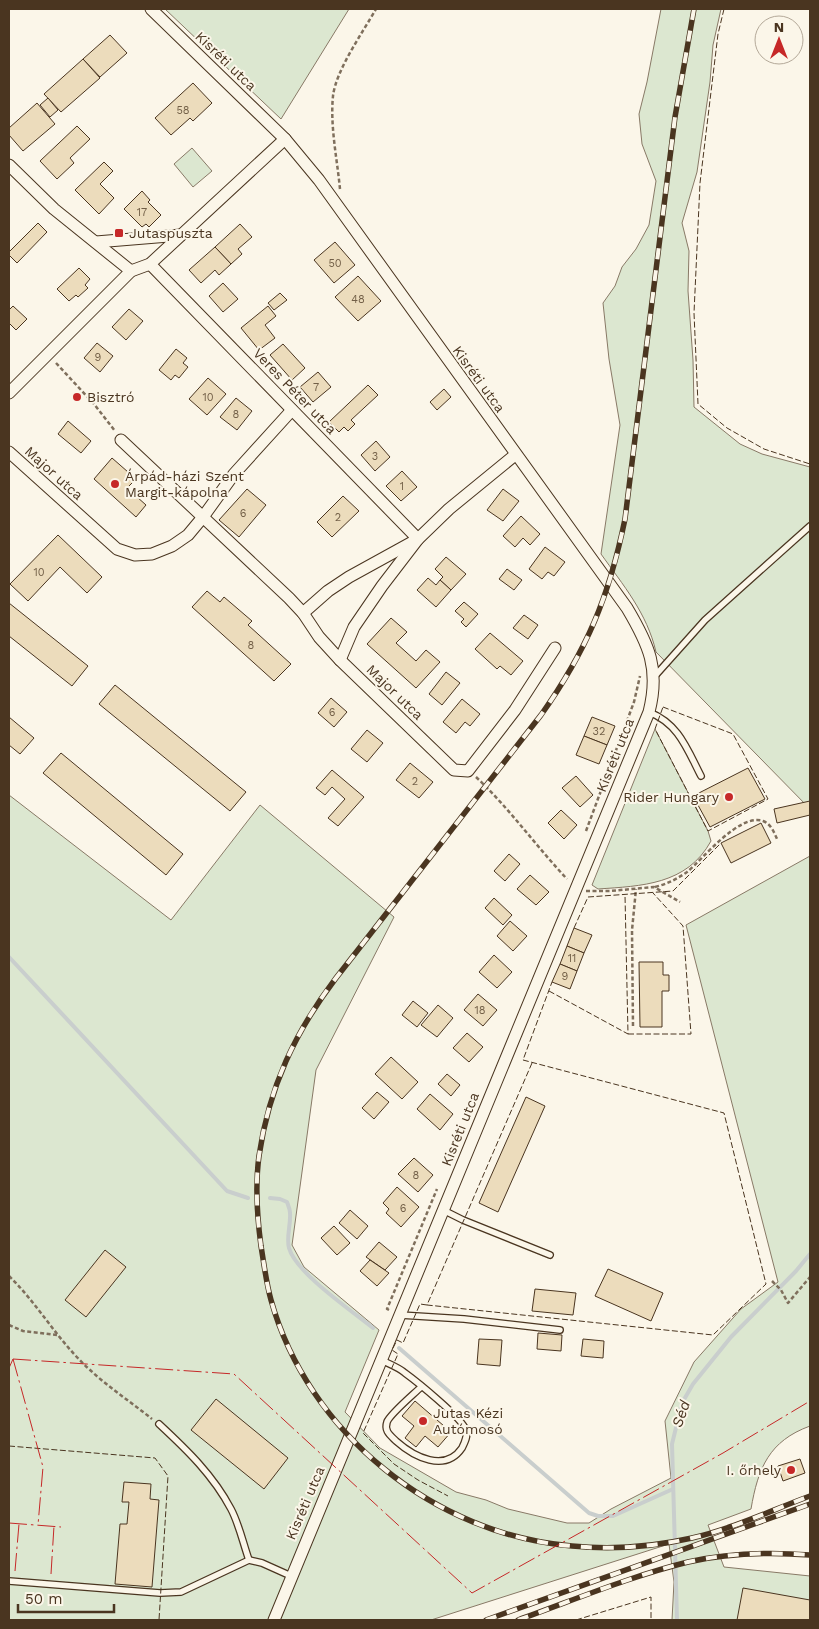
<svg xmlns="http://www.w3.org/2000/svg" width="819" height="1629" font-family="'Work Sans',sans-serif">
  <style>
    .green { fill: #dce7d0; stroke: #887966 }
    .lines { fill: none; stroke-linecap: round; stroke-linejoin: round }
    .stream { stroke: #c9cecd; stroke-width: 4 }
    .building { fill: #ecdcbc; stroke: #4a3520 }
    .service-casing { stroke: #4a3520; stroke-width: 8 }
    .minor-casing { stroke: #4a3520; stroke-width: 13 }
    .path { stroke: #7f6f5c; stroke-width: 2.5; stroke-dasharray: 4 2.5; stroke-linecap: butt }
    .service { stroke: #fbf6e9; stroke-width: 5.5 }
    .minor { stroke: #fbf6e9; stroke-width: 11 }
    .rail-casing { stroke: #4a3520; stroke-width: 5.5 }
    .rail { stroke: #fbf6e9; stroke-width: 4; stroke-dasharray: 11; stroke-linecap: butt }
    .fence { stroke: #4a3520; stroke-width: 1; stroke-dasharray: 6 2.5; stroke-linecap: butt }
    .power { stroke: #c62828; stroke-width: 1; stroke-dasharray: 18 4 2.5 4; stroke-linecap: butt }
    .poi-dot { fill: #c62828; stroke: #fbf6e9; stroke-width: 2 }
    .labels { text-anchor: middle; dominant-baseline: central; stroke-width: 4; stroke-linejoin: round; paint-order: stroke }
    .number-label { font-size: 11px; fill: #725f47 }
    .street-label { font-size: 14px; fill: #4a3520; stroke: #fbf6e9 }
    .poi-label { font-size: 14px; fill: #4a3520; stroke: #fbf6e9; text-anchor: start }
    .water-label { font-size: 15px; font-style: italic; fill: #4a3520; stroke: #fbf6e9 }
  </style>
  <rect width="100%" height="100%" fill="#fbf6e9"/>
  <!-- green -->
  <g class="green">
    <path d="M165,9H349L281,119Z"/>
    <path d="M661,9H721L713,45L710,82L697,172L682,223L689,251L688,291L693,360L694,407L740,444L762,454L810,467V809L656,652C647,613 623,585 601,554L620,425L609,359L603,303L615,286L622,267L636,249L649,225L656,181L642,144L639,114L647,82Z"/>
    <path d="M192,148L212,171L193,187L174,164Z"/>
    <path d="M655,729L708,831L711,841C687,885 641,886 598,889L592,885Z"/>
    <path d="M9,795L171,920L260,805L394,917L316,1070L292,1245L304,1267L379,1330L345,1412L380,1448L456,1492L486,1500L508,1509L567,1523H589L611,1509L671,1478L665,1421L694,1362L741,1309L778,1282L686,925L810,856V1426C769,1441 758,1468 751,1509L708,1525L724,1567L810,1576V1620H672L674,1582L669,1544L431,1620H9Z"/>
  </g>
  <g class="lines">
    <!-- stream -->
    <g class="stream">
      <path d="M9,957L227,1191L248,1198"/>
      <path d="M270,1198L280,1199L287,1202C288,1205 290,1209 290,1213C291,1225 286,1237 289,1248C296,1273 352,1311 373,1328"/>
      <path d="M399,1348L589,1513L598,1516H613L673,1489"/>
      <path d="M677,1620L672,1444L682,1403L693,1384L731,1337L796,1271L810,1254"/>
    </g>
  </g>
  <!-- building -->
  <g class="building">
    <path d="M110,35L127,53L100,77L83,59Z"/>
    <path d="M83,59L100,78L61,112L44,94Z"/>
    <path d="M193,83L212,103L193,121L190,118L171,135L155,118Z"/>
    <path d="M48,98L58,110L50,117L40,105Z"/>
    <path d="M37,103L55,124L23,151L9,135V128Z"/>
    <path d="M77,126L90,139L70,158L74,163L57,179L40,161Z"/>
    <path d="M104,162L113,171L100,184L114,198L99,214L75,190Z"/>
    <path d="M142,191L150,200L148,202L161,215L149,227L146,224L142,227L124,209Z"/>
    <path d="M38,223L47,232L17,263L9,255V252Z"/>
    <path d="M240,224L252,237L238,249L242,254L231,264L215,247Z"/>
    <path d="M335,242L355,265L334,283L314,260Z"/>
    <path d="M215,247L231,264L219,275L215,270L201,283L189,270Z"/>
    <path d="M79,268L90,279L85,285L88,288L78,297L76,295L69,301L57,289Z"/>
    <path d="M358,276L381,301L358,321L335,297Z"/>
    <path d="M223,283L238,299L223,312L209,296Z"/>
    <path d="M280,293L287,300L274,310L268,303Z"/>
    <path d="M13,306L27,319L16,330L9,323V310Z"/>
    <path d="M268,306L276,316L265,325L275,338L259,350L241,328Z"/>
    <path d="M129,309L143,321L126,340L112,327Z"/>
    <path d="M97,343L113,356L100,372L84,358Z"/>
    <path d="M283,344L305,368L292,380L270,355Z"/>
    <path d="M176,349L187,358L183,363L188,367L179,378L175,375L171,380L159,370Z"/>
    <path d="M318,372L331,387L313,402L300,387Z"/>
    <path d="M208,378L226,394L207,415L189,399Z"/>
    <path d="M368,385L378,395L351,420L355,424L348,431L344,427L339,432L329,422Z"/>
    <path d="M444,389L451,397L437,410L430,402Z"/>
    <path d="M236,398L252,411L237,430L220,417Z"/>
    <path d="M68,421L91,441L81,453L58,434Z"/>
    <path d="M376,441L390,457L375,471L361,455Z"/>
    <path d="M112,458L136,479L127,488L146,505L136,517L94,479Z"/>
    <path d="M402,471L417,487L401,501L386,486Z"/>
    <path d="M247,489L266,505L239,537L219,520Z"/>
    <path d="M503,489L519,501L503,521L487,510Z"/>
    <path d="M343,496L359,511L332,537L317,522Z"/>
    <path d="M521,516L540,534L530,545L523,538L515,547L503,536Z"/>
    <path d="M58,535L102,577L87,593L60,567L28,601L10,584Z"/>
    <path d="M545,547L565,562L554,576L548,572L542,579L529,569Z"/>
    <path d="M446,557L466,574L451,590L440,580L443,577L435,569Z"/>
    <path d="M507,569L522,580L514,590L499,579Z"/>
    <path d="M428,578L436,585L440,580L451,590L436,607L417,590Z"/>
    <path d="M207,591L220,602L224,597L252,621L248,625L291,664L274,681L192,607Z"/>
    <path d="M464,602L478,614L466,627L461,622L464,619L455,611Z"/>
    <path d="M9,603L88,666L72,686L9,636Z"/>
    <path d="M524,615L538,625L528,639L513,628Z"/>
    <path d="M391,618L407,632L396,643L416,661L426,650L440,662L416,688L367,644Z"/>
    <path d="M490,633L523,661L511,675L500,666L497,669L475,649Z"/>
    <path d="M446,672L460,683L442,705L429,694Z"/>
    <path d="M115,685L246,792L230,811L99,704Z"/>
    <path d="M331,698L347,712L334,727L318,713Z"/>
    <path d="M462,699L480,714L470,726L465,722L456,733L443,722Z"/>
    <path d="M9,717L34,738L20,754L9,745Z"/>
    <path d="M592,717L615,726L607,745L584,736Z"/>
    <path d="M367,730L383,743L367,762L351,749Z"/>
    <path d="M584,736L607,745L599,764L576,755Z"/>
    <path d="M61,753L183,854L166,875L43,773Z"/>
    <path d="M410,763L433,782L419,798L396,780Z"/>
    <path d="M748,768L765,799L710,827L693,796Z"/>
    <path d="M332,770L364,797L338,826L328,818L345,799L332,787L325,795L316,788Z"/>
    <path d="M576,776L593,795L580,807L562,788Z"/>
    <path d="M810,801V815L777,823L774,809Z"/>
    <path d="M561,810L577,825L564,839L548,823Z"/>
    <path d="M761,823L771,843L731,863L721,843Z"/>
    <path d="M509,854L520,864L505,881L494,871Z"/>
    <path d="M530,875L549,892L536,905L517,889Z"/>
    <path d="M494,898L512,915L503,925L485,908Z"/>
    <path d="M510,921L527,936L513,951L497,936Z"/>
    <path d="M574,928L592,935L584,953L567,946Z"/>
    <path d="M567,946L584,953L577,971L560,964Z"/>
    <path d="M494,955L512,972L497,988L479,972Z"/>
    <path d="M639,962H663V975H669V991H662V1027H640Z"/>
    <path d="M560,964L577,971L570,989L552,982Z"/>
    <path d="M478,994L497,1010L483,1026L464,1010Z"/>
    <path d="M413,1001L428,1013L417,1027L402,1015Z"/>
    <path d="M438,1005L453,1018L437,1037L421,1025Z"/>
    <path d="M467,1033L483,1047L469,1062L453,1048Z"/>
    <path d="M391,1057L418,1082L402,1099L375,1074Z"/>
    <path d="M447,1074L460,1085L451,1096L438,1084Z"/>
    <path d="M377,1092L389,1102L374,1119L362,1108Z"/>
    <path d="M430,1094L453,1114L440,1130L417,1109Z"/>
    <path d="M526,1097L545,1106L498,1212L479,1203Z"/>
    <path d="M414,1158L433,1175L418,1192L398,1174Z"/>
    <path d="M397,1187L419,1207L401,1227L386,1213L389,1209L383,1203Z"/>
    <path d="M350,1210L368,1226L357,1239L339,1223Z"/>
    <path d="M334,1226L350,1243L337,1255L321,1238Z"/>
    <path d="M379,1242L397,1257L385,1270L366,1257Z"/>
    <path d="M105,1250L126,1267L86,1317L65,1300Z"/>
    <path d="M370,1260L389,1273L377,1286L360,1271Z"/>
    <path d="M608,1269L663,1293L651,1321L595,1296Z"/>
    <path d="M535,1289L576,1293L573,1315L532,1311Z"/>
    <path d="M538,1333L562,1335L561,1351L537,1349Z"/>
    <path d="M479,1339L502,1340L500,1366L477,1364Z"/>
    <path d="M583,1339L604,1341L603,1358L581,1356Z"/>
    <path d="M216,1399L288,1458L264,1489L191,1430Z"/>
    <path d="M415,1401L451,1432L438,1447L425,1436L416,1447L405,1438L414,1426L402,1416Z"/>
    <path d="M800,1459L805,1473L783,1481L778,1466Z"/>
    <path d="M124,1482L151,1484L150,1499L159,1500L152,1587L115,1584L120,1524H127L129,1502H122Z"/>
    <path d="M743,1588L810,1600V1620H737Z"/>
  </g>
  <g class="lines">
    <defs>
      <g id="service">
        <path d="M654,677L705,620L810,526"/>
        <path d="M649,712C679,724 687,749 701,776"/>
        <path d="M443,1210L463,1220L550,1255"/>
        <path d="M400,1315L464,1319L560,1330"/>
        <path d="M381,1360C389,1364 398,1367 405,1373C416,1381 462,1418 466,1430C468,1436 465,1442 462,1448C445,1473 414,1457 396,1441C390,1435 384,1431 387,1422C390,1414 414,1394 421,1387"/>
        <path d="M159,1424C187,1450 213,1475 231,1509C239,1524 243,1543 249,1560"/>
        <path d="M9,1581L160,1593L181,1592L249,1560L262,1563L291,1576"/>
      </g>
      <g id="minor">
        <path d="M151,9L285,139L319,180L627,608C649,645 660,669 649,712L274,1620"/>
        <path d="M9,165L54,209L131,271"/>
        <path d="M96,242L181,235"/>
        <path d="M150,264L418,539L349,577L328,591L303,613"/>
        <path d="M9,393L131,271L150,264L285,139"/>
        <path d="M121,440L289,598L303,613L319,637L340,660L454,770L468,771L515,710L555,648"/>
        <path d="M9,452L117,549L135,555L152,554L172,546L188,535L203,517L234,474L292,410"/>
        <path d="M340,660L354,627L382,586L418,539L449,509L515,455"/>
      </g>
    </defs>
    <!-- service casing -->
    <use href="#service" class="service-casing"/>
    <!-- minor casing -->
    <use href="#minor" class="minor-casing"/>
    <!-- path -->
    <g class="path">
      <path d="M340,189C337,158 330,126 333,96C336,70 363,32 376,9"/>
      <path d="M56,363L94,404L115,431"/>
      <path d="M476,777C509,808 536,846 567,879"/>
      <path d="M586,831L634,702L640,676"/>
      <path d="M655,887C667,884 677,879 687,872C703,859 739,813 763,821C771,824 774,832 777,839"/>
      <path d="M586,891H610L654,887L680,902"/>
      <path d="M633,1026L632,930L636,889"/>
      <path d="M9,1276C38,1304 58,1341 89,1369C108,1387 131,1402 152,1419"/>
      <path d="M772,1281L781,1290L788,1303L810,1277"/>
      <path d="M389,1310L387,1309L437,1189"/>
      <path d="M9,1325L23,1331L57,1335"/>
    </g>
    <!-- service -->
    <use href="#service" class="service"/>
    <!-- minor -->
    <use href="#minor" class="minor"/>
    <defs>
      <g id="rail">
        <path d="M694,9L675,117L625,519C609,597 587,650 541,715L336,978C295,1032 269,1087 259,1156C255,1185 257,1216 261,1246C264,1264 266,1282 271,1300C308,1433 435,1535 572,1546C612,1550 652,1547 692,1538C732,1529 772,1510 810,1496"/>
        <path d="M486,1620L810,1504"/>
        <path d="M518,1620C574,1600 631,1576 688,1562C728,1553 770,1552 810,1555"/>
      </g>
    </defs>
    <!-- rail casing -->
    <use href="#rail" class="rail-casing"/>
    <!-- rail -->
    <use href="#rail" class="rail"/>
    <!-- fence -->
    <g class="fence">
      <path d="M724,9L718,34L700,183L694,313L698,404L727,428L764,449L810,464"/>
      <path d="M663,707L733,734L768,799L708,831L655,729Z"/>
      <path d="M574,928L588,897L673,891L721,843"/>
      <path d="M549,991L628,1034L625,895"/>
      <path d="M628,1034H691L683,926L653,893"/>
      <path d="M532,1063L427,1305L713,1335L766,1284L724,1113L523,1060L552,982"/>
      <path d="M427,1305L420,1304L403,1343L397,1340L392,1350L398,1354L363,1433L394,1464L418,1480L448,1496"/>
      <path d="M9,1446L155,1458L168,1476L159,1620"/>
      <path d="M576,1620L651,1597V1620"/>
    </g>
    <!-- power -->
    <g class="power">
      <path d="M13,1359L234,1374L472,1593L723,1453L810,1401"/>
      <path d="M13,1359L43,1467L38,1525"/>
      <path d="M9,1368L13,1359"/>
      <path d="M9,1523L61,1527"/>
      <path d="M15,1571L19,1524"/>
      <path d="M51,1574L54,1526"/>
    </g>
  </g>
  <!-- markers -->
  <g class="poi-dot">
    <rect x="114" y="228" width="10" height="10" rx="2.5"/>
    <circle cx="77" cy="397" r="5"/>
    <circle cx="115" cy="484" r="5"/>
    <circle cx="729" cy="797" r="5"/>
    <circle cx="423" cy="1421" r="5"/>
    <circle cx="791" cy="1470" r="5"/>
  </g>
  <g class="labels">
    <!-- number labels -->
    <g class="number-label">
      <text x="183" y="110">58</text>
      <text x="142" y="212">17</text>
      <text x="335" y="263">50</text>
      <text x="358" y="299">48</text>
      <text x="98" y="357">9</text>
      <text x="316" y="387">7</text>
      <text x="208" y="397">10</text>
      <text x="236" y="414">8</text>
      <text x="375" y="456">3</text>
      <text x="402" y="486">1</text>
      <text x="243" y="513">6</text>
      <text x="338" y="517">2</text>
      <text x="39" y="572">10</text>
      <text x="251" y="645">8</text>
      <text x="332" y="712">6</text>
      <text x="599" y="731">32</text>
      <text x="415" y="781">2</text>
      <text x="572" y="958">11</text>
      <text x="565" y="976">9</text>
      <text x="480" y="1010">18</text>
      <text x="416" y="1175">8</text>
      <text x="403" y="1208">6</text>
    </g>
    <!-- street labels -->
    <g class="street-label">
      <text transform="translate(226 61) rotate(44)">Kisréti utca</text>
      <text transform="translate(479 379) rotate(54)">Kisréti utca</text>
      <text transform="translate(295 391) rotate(46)">Veres Péter utca</text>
      <text transform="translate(54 473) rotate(42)">Major utca</text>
      <text transform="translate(395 692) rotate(44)">Major utca</text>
      <text transform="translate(615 755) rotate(-68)">Kisréti utca</text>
      <text transform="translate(460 1129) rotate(-68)">Kisréti utca</text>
      <text transform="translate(305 1503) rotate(-67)">Kisréti utca</text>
    </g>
    <!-- poi labels -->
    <g class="poi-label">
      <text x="129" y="233">Jutaspuszta</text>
      <text x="87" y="397">Bisztró</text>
      <text x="125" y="476">Árpád-házi Szent<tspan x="125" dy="16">Margit-kápolna</tspan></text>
      <text x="719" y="797" text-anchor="end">Rider Hungary</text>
      <text x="433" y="1413">Jutas Kézi<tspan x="433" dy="16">Autómosó</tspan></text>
      <text x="781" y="1470" text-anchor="end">I. őrhely</text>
    </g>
    <!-- water labels -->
    <g class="water-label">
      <text transform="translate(681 1414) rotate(-71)">Séd</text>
    </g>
  </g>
  <!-- border -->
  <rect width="819" height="1629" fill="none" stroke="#4a3520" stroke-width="20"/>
  <!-- north arrow -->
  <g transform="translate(779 40)"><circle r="24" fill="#fbf6e9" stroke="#b4a999"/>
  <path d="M0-4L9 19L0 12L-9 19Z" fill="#c62828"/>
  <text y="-8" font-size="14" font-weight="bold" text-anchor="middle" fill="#4a3520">N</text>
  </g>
  <!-- scale -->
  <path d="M18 1604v8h96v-8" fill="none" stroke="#4a3520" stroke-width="2.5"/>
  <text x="25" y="1604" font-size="15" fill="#4a3520" stroke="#fbf6e9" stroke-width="4" paint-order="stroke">50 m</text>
</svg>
